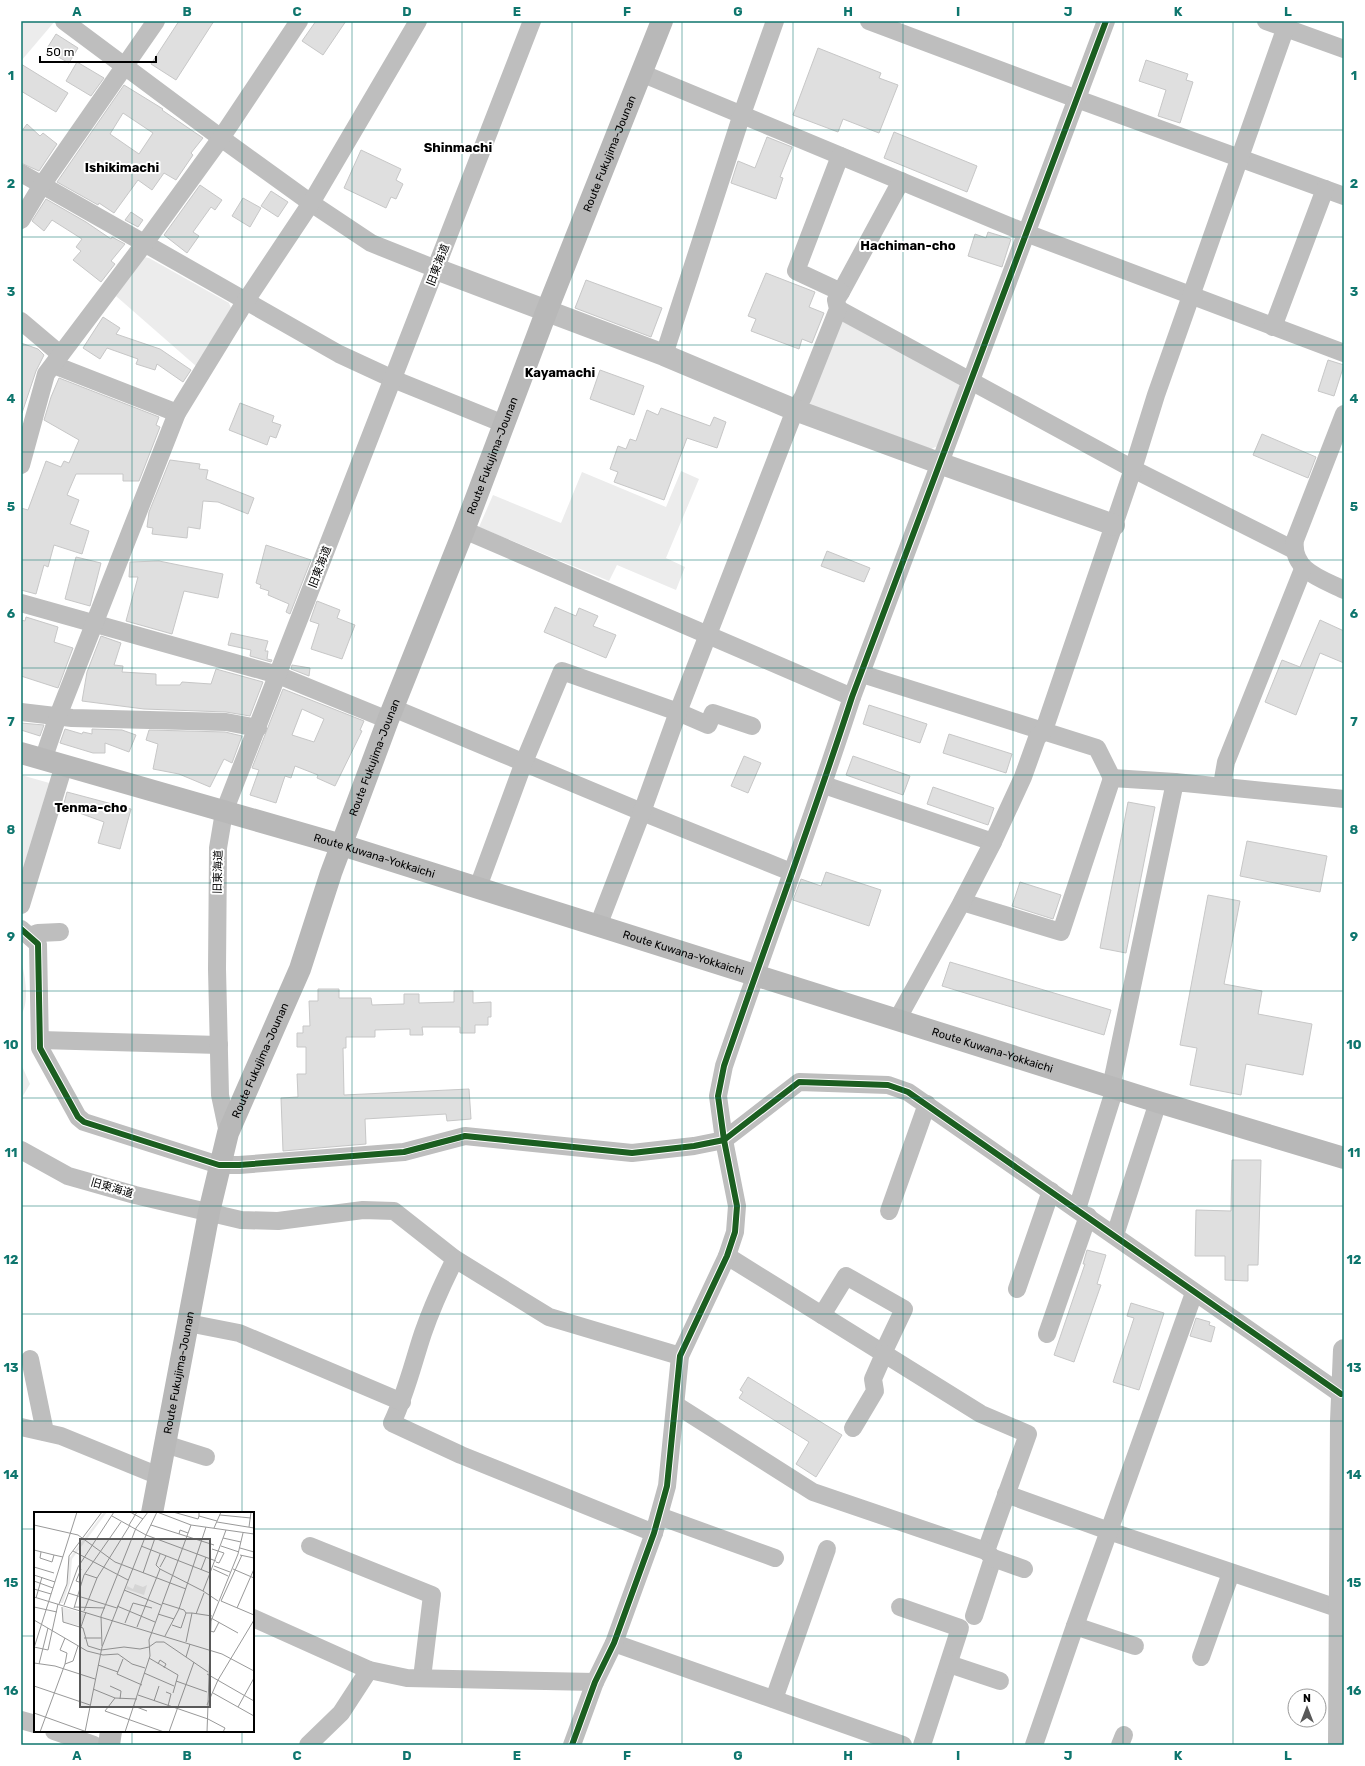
<svg xmlns="http://www.w3.org/2000/svg" width="1365" height="1766" font-family="Rubik,'Noto Sans JP',sans-serif">
  <style>
    .green { fill: #ececec }
    .building { fill: #dfdfdf; stroke: #c7c7c7; fill-rule: evenodd }
    .lines { fill: none; stroke-linecap: round; stroke-linejoin: round }
    .minor { stroke: #bebebe; stroke-width: 18 }
    .tertiary { stroke: #bebebe; stroke-width: 22 }
    .secondary { stroke: #b8b8b8; stroke-width: 22 }
    .cycleway-casing { stroke: #fff; stroke-width: 8 }
    .cycleway { stroke: #1b5e20; stroke-width: 6 }
    .grid { fill: none; stroke: #0f766e; stroke-width: 1; stroke-opacity: 0.55 }
    .labels { text-anchor: middle; dominant-baseline: central; stroke-width: 4; stroke-linejoin: round; paint-order: stroke }
    .street-label { font-size: 11px; fill: #000; stroke: #fff }
    .quarter-label { font-size: 13px; font-weight: bold; fill: #000; stroke: #fff }
    .inset-road { fill: none; stroke: #999; stroke-width: 1 }
    .view { fill: #595959; fill-opacity: 0.15; stroke: #595959; stroke-width: 2 }
    .inset-edge { fill: none; stroke: #000; stroke-width: 2 }
    .neatline { fill: none; stroke: #0f766e; stroke-width: 1.5 }
    .grid-label { font-size: 13px; text-anchor: middle; font-weight: bold; fill: #0f766e }
  </style>
  <rect width="100%" height="100%" fill="#fff"/>
  <!-- green -->
  <g class="green">
    <path d="M21,21H55L21,61Z"/>
    <path d="M144,257L149,258L229,303L231,308L196,366L116,296Z"/>
    <path d="M842,321L957,382L961,389L940,445L931,449L809,405L807,399Z"/>
    <path d="M681,471L699,479L666,558L685,567L676,590L617,565L609,581L479,527L493,495L561,523L582,472L666,507Z"/>
    <path d="M21,775L53,784L21,891Z"/>
    <path d="M21,960C25,976 30,1001 21,1015Z"/>
    <path d="M21,1064L30,1084L21,1099Z"/>
  </g>
  <!-- building -->
  <g class="building">
    <path d="M179,21H214L176,80L151,64Z"/>
    <path d="M316,21H346L323,55L302,41Z"/>
    <path d="M56,34L78,48L69,63L46,50Z"/>
    <path d="M818,48L881,73L879,78L898,85L879,133L843,119L838,132L793,115Z"/>
    <path d="M1146,60L1188,74L1186,80L1193,82L1180,123L1158,116L1166,90L1139,81Z"/>
    <path d="M77,62L104,78L91,96L66,81Z"/>
    <path d="M21,64L68,93L56,112L21,91Z"/>
    <path d="M124,85L163,109L162,110L203,138L191,153L193,155L176,180L164,173L152,190L138,180L114,213L99,203L98,205L57,182ZM123,113L153,133L139,154L110,134Z"/>
    <path d="M27,124L40,136L43,133L57,144L39,171L21,163V132Z"/>
    <path d="M894,132L977,166L967,192L884,158Z"/>
    <path d="M767,137L792,147L780,177L783,178L776,199L731,183L738,161L755,168Z"/>
    <path d="M361,150L401,169L396,180L403,184L396,199L391,197L386,208L344,188Z"/>
    <path d="M200,185L222,200L215,210L211,207L193,232L199,236L187,253L164,235Z"/>
    <path d="M271,191L288,202L278,217L261,206Z"/>
    <path d="M243,198L261,208L250,227L232,216Z"/>
    <path d="M46,199L86,222L111,239L112,237L125,244L111,261L115,264L101,282L73,260L81,251L76,247L82,239L52,220L44,231L32,221Z"/>
    <path d="M131,212L143,220L138,227L125,220Z"/>
    <path d="M988,232L1011,239L1002,267L968,256L975,234L986,238Z"/>
    <path d="M766,273L815,292L809,307L824,313L812,343L802,339L799,349L751,331L756,319L748,316Z"/>
    <path d="M586,280L662,308L651,337L575,308Z"/>
    <path d="M103,317L120,328L116,334L160,349L191,370L183,382L157,364L155,370L136,364L138,359L107,348L100,359L83,348Z"/>
    <path d="M21,343L38,349L44,355L36,371L22,413Z"/>
    <path d="M1328,360L1344,365L1334,396L1318,391Z"/>
    <path d="M600,370L644,386L634,415L590,399Z"/>
    <path d="M59,378L159,417L156,425L160,427L139,481H123V474H76L67,495L79,500L70,524L89,531L82,554L54,545L48,567L44,565L36,594L21,590V508L28,510L46,461L61,467L64,461L69,463L79,440L44,420L51,397Z"/>
    <path d="M240,403L274,416L272,422L281,425L276,438L270,436L267,445L229,430Z"/>
    <path d="M661,408L710,426L714,417L726,422L717,448L687,438L664,500L614,482L618,472L610,469L618,446L626,449L630,439L636,441L647,410L658,415Z"/>
    <path d="M1262,434L1316,457L1308,478L1253,455Z"/>
    <path d="M170,460L200,464L199,469L208,470L206,479L254,498L248,514L218,502L203,501L200,529L188,527L187,538L152,534L153,528L147,527L149,512Z"/>
    <path d="M266,545L311,560L290,614L286,612L289,604L268,595L269,591L260,588L261,585L256,583Z"/>
    <path d="M827,551L870,568L864,582L821,566Z"/>
    <path d="M76,557L101,563L90,606L65,599Z"/>
    <path d="M159,561L223,574L218,598L184,591L172,634L126,621L138,577H129L130,562Z"/>
    <path d="M317,601L340,610L337,618L355,625L342,659L311,649L319,624L310,621Z"/>
    <path d="M555,607L576,616L579,608L598,616L593,626L616,635L606,658L544,632Z"/>
    <path d="M26,617L58,627L54,642L73,648L58,688L21,676V620L25,621Z"/>
    <path d="M1320,620L1344,631V663L1320,653L1296,715L1265,702L1282,660L1300,667Z"/>
    <path d="M231,633L268,641L265,651H268L267,659L272,660L271,662L250,656L251,650L228,645Z"/>
    <path d="M101,636L121,643L114,665L123,666L122,672L156,674V685H180L182,682L211,684L216,669L263,682L250,716L226,712L144,709L82,701L87,672Z"/>
    <path d="M292,665L310,668L309,676L291,669Z"/>
    <path d="M283,689L364,721L360,730L362,731L335,786L317,778L318,775L295,766L291,778L285,776L276,803L250,795L259,770L252,768ZM302,709L324,719L314,742L292,735Z"/>
    <path d="M869,705L927,724L920,743L863,724Z"/>
    <path d="M21,723L44,725L40,736L21,730Z"/>
    <path d="M65,729L82,734L83,732L92,734V729L122,730L136,735L129,752L105,743V753H93L60,743Z"/>
    <path d="M149,730L225,732L242,736L232,763L224,759L210,787L179,774L153,769L158,744L146,740Z"/>
    <path d="M949,734L1012,754L1006,773L943,753Z"/>
    <path d="M744,756L761,763L748,793L731,786Z"/>
    <path d="M853,756L910,776L903,795L846,775Z"/>
    <path d="M933,787L994,808L988,825L927,804Z"/>
    <path d="M67,792L131,809L120,849L98,843L104,822L63,807Z"/>
    <path d="M1128,802L1155,807L1126,953L1100,948Z"/>
    <path d="M1247,841L1327,856L1320,892L1240,876Z"/>
    <path d="M826,872L881,890L869,926L793,900L801,879L821,886Z"/>
    <path d="M1020,882L1061,895L1053,919L1012,906Z"/>
    <path d="M1208,895L1240,901L1224,984L1262,991L1258,1014L1312,1024L1303,1075L1246,1064L1241,1095L1190,1085L1197,1048L1180,1045Z"/>
    <path d="M950,962L1111,1010L1104,1035L942,986Z"/>
    <path d="M318,989H339V998H371L372,1005L404,1004V994H419V1003L454,1002V991H473V1003L491,1002V1017H488V1025H475V1033H460V1027H422L423,1035H410V1029L375,1030V1037H346V1048H343L344,1095L469,1089L471,1119L447,1121L446,1114L365,1119L366,1144L283,1151L281,1098L298,1097L297,1074H306V1047H297V1033H303V1026H310L309,1001H318Z"/>
    <path d="M1232,1160H1261L1258,1265H1248V1281L1225,1280V1256H1195L1196,1210L1231,1211Z"/>
    <path d="M1087,1250L1106,1255L1097,1284L1101,1285L1074,1362L1054,1355L1085,1264H1083Z"/>
    <path d="M1131,1303L1164,1313L1139,1390L1113,1382L1134,1318L1127,1316Z"/>
    <path d="M1196,1318L1210,1322L1209,1325L1215,1327L1211,1342L1190,1336Z"/>
    <path d="M748,1377L842,1435L816,1477L796,1464L809,1442L739,1398L743,1392L740,1390Z"/>
  </g>
  <g class="lines">
    <!-- minor -->
    <g class="minor">
      <path d="M64,21L221,138L311,203L371,243L436,269"/>
      <path d="M869,21L1077,99L1344,196"/>
      <path d="M1266,21L1344,49"/>
      <path d="M641,73L1026,233L1344,353"/>
      <path d="M21,173L339,354L393,379L504,424"/>
      <path d="M21,220L42,185L156,21"/>
      <path d="M841,292L901,181"/>
      <path d="M838,309L1133,469L1294,550"/>
      <path d="M21,321L60,354"/>
      <path d="M1273,327L1325,189"/>
      <path d="M664,355L742,114L775,21"/>
      <path d="M54,365L177,413"/>
      <path d="M1344,414L1295,540C1291,571 1322,579 1344,590"/>
      <path d="M21,465L46,374L144,244L221,138L299,21"/>
      <path d="M464,530L852,697"/>
      <path d="M21,603L278,675L388,720"/>
      <path d="M862,674L1097,748L1112,778"/>
      <path d="M393,708L642,812L791,872"/>
      <path d="M21,712L72,718L226,722L258,728"/>
      <path d="M43,760L58,716L177,413L245,302L311,203L418,21"/>
      <path d="M824,785L993,842"/>
      <path d="M1222,785L1226,762L1303,569"/>
      <path d="M478,887L524,762L562,671L678,712L708,725L713,713L752,726"/>
      <path d="M962,902L1061,932L1112,778L1175,782"/>
      <path d="M21,905L64,765"/>
      <path d="M598,926L642,812L678,712L795,410L803,397L838,309L836,300L841,292L796,271L840,156"/>
      <path d="M21,929L38,944L40,1048L78,1117L84,1122L219,1165H239L404,1152L465,1136L632,1153L694,1146L724,1140L799,1082L888,1085L908,1092C1053,1192 1196,1294 1341,1394"/>
      <path d="M30,936L38,933L60,932"/>
      <path d="M897,1020L962,902L993,842L1023,777L1037,738L1044,730L1133,469L1156,395L1288,21"/>
      <path d="M40,1040L219,1045"/>
      <path d="M1111,1087L1175,782L1344,799"/>
      <path d="M228,1133L220,1095L217,969L218,848L224,812L532,21"/>
      <path d="M21,1150L68,1176L135,1195L241,1220L278,1221L363,1210L394,1211L455,1259L549,1317L680,1356"/>
      <path d="M1077,1209L1115,1088"/>
      <path d="M889,1211L927,1104"/>
      <path d="M1115,1235L1158,1102"/>
      <path d="M727,1256L981,1414L1028,1434L986,1551L993,1558L974,1616"/>
      <path d="M455,1259C443,1283 432,1307 423,1333C413,1363 406,1394 392,1423L461,1455L654,1533"/>
      <path d="M1017,1289L1051,1191"/>
      <path d="M822,1315L846,1276L904,1309L883,1353"/>
      <path d="M188,1323L239,1333L402,1402"/>
      <path d="M1047,1334L1088,1216"/>
      <path d="M30,1359L45,1432"/>
      <path d="M676,1405L813,1492L986,1551"/>
      <path d="M21,1427L61,1436L159,1476"/>
      <path d="M853,1428L875,1391L873,1379L884,1354"/>
      <path d="M165,1444L206,1457"/>
      <path d="M1006,1494L1109,1531L1340,1609"/>
      <path d="M659,1516L775,1558"/>
      <path d="M310,1546L432,1595L422,1678"/>
      <path d="M993,1558L1024,1569"/>
      <path d="M900,1607L960,1628L922,1745"/>
      <path d="M253,1618L369,1670L407,1678L595,1682"/>
      <path d="M1075,1626L1135,1646"/>
      <path d="M614,1643L903,1745"/>
      <path d="M1201,1657L1231,1573"/>
      <path d="M949,1664L1000,1681"/>
      <path d="M774,1699L827,1549"/>
      <path d="M21,1720L35,1724"/>
      <path d="M54,1731L94,1745"/>
      <path d="M308,1745L341,1713L369,1670"/>
      <path d="M572,1745L595,1682L614,1643L654,1533L667,1486L680,1356L727,1256L735,1232L737,1206L724,1140L718,1096L724,1066C766,943 812,821 852,697L1106,21"/>
      <path d="M1034,1745L1075,1626L1194,1293"/>
      <path d="M1120,1745L1124,1735"/>
    </g>
    <!-- tertiary -->
    <g class="tertiary">
      <path d="M436,269L664,355L795,410L939,463L1114,525"/>
      <path d="M1339,1745L1341,1421L1344,1350"/>
    </g>
    <!-- secondary -->
    <g class="secondary">
      <path id="s1" d="M21,753L342,845L1158,1102L1344,1158"/>
      <path id="s2" d="M152,1513L209,1212L228,1133L300,969L331,873L388,720L464,530L547,310L662,21"/>
      <path d="M109,1745L111,1731"/>
    </g>
    <defs>
      <g id="cycleway">
        <path d="M21,929L38,944L40,1048L78,1117L84,1122L219,1165H239L404,1152L465,1136L632,1153L694,1146L724,1140L799,1082L888,1085L908,1092C1053,1192 1196,1294 1341,1394"/>
        <path d="M572,1745L595,1682L614,1643L654,1533L667,1486L680,1356L727,1256L735,1232L737,1206L724,1140L718,1096L724,1066C766,943 812,821 852,697L1106,21"/>
      </g>
    </defs>
    <!-- cycleway casing -->
    <use href="#cycleway" class="cycleway-casing"/>
    <!-- cycleway -->
    <use href="#cycleway" class="cycleway"/>
  </g>
  <!-- grid -->
  <path class="grid" d="M132,21V1513M242,21V1513M352,21V1745M462,21V1745M572,21V1745M682,21V1745M793,21V1745M903,21V1745M1013,21V1745M1123,21V1745M1233,21V1745M21,130H1344M21,237H1344M21,345H1344M21,452H1344M21,560H1344M21,668H1344M21,775H1344M21,883H1344M21,991H1344M21,1098H1344M21,1206H1344M21,1314H1344M21,1421H1344M21,1529H35M253,1529H1344M21,1636H35M253,1636H1344M132,1731V1745M242,1731V1745"/>
  <g class="labels">
    <!-- street labels -->
    <g class="street-label">
      <text stroke="none"><textPath href="#s2" startOffset="1439">Route Fukujima-Jounan</textPath></text>
      <text transform="translate(438 265) rotate(-69)">旧東海道</text>
      <text stroke="none"><textPath href="#s2" startOffset="1115">Route Fukujima-Jounan</textPath></text>
      <text transform="translate(320 567) rotate(-69)">旧東海道</text>
      <text stroke="none"><textPath href="#s2" startOffset="791">Route Fukujima-Jounan</textPath></text>
      <text stroke="none"><textPath href="#s1" startOffset="368">Route Kuwana-Yokkaichi</textPath></text>
      <text transform="translate(218 872) rotate(-89)">旧東海道</text>
      <text stroke="none"><textPath href="#s1" startOffset="692">Route Kuwana-Yokkaichi</textPath></text>
      <text stroke="none"><textPath href="#s1" startOffset="1016">Route Kuwana-Yokkaichi</textPath></text>
      <text stroke="none"><textPath href="#s2" startOffset="467">Route Fukujima-Jounan</textPath></text>
      <text transform="translate(112 1188) rotate(16)">旧東海道</text>
      <text stroke="none"><textPath href="#s2" startOffset="143">Route Fukujima-Jounan</textPath></text>
    </g>
    <!-- quarter labels -->
    <g class="quarter-label">
      <text x="458" y="147">Shinmachi</text>
      <text x="122" y="167">Ishikimachi</text>
      <text x="908" y="245">Hachiman-cho</text>
      <text x="560" y="372">Kayamachi</text>
      <text x="91" y="807">Tenma-cho</text>
    </g>
  </g>
  <!-- overview -->
  <g transform="translate(34 1512)">
    <rect width="220" height="220" fill="#fff"/>
    <path d="M70,0H73L38,47L36,71L29,91H26L34,71V48ZM101,72L109,75L113,73L110,83L92,77L93,74L99,77ZM29,95L51,102L47,114L29,110Z" fill="#ececec"/>
    <path class="inset-road" d="M96,0L109,7M123,0L157,13L220,22M139,0L164,7L165,4M165,0V4L183,9M186,3L217,6M78,4L112,23L182,49M183,10L220,16M0,13L44,23L81,50L152,77M95,13L103,0M117,13L180,33M215,15L217,0M180,16L187,0M145,22L146,18L154,21M189,26L207,30M107,34L176,61L169,79L184,89M187,34L205,40M206,36L220,40M178,37L190,41L185,51L182,50M0,38L20,43M39,39L94,68M7,40L6,46L18,50L20,43L29,45M126,42L122,53L126,57L169,79M206,43L220,46M180,54L196,60M0,55L20,61M126,55L132,44M47,57L42,69L48,71M179,57L194,64M199,57L220,66M167,58L172,45M109,61L121,26M176,61L192,18M51,62L63,66M0,63L21,70M0,69L19,76M0,77L17,82M90,78L127,93M34,81L83,96M0,85L188,142L220,159M2,86L8,65M187,89L208,43M187,89L220,103M128,91L150,98L152,101M25,92L33,72L35,44L68,0M30,93L44,55L80,0M83,94L121,110M0,95L23,100M28,95L29,110L49,116L54,134L67,138L90,135L106,137L115,135L122,130H130L174,160M40,95L71,96M40,96L50,63L87,10M203,96L220,57M50,99L63,66L96,13M124,102L140,107M162,102L170,81M177,106L204,121M0,108L53,139L69,143L84,142L98,152L111,156M91,111L99,91L118,96M138,113L147,116L152,101H158M47,115L52,100M103,115L126,57M176,119L180,120L185,110M131,124L145,97L172,15M50,126H67M152,130L158,101L178,104M68,134L67,104L102,16L114,0M0,135L14,138L24,92M0,136L43,0M152,145L156,132M115,146L144,163L139,181M89,147L83,162L108,173M0,151L21,154L61,167M5,152L14,116M31,152L39,149L44,134M124,152L126,148L132,152L130,156M64,153L84,160M110,161L140,174M173,162L220,189M142,169L173,180M0,174L56,193M76,174L87,179L86,187M59,177L81,186L103,187M132,180L137,182L134,194M179,181L220,204M104,183L174,207L191,216L189,220M81,186L71,199L130,220M120,189L125,174M173,193L184,168L220,108M100,194L113,199M204,195L220,166M0,201L53,220M6,220L31,152L33,141L26,138L31,126M51,220L68,135L112,23L123,0M91,220L116,144L115,128L157,13M135,220L160,150M173,220L177,109L204,42L209,21"/>
    <path class="view" d="M46,27H176V195H46Z"/>
    <rect width="220" height="220" class="inset-edge"/>
  </g>
  <!-- border -->
  <rect width="1365" height="1766" fill="none" stroke="#ffffff" stroke-width="44"/>
  <!-- north arrow -->
  <g transform="translate(1307 1708)"><circle r="19" fill="#ffffff" stroke="#999999"/>
  <path d="M0-3L7 15L0 10L-7 15Z" fill="#595959"/>
  <text y="-6" font-size="11" font-weight="bold" text-anchor="middle" fill="#000000">N</text>
  </g>
  <!-- scale -->
  <path d="M40 56v6h116v-6" fill="none" stroke="#000000" stroke-width="2"/>
  <text x="46" y="56" font-size="12" fill="#000000" stroke="#ffffff" stroke-width="3" paint-order="stroke">50 m</text>
  <rect x="22" y="22" width="1321" height="1722" class="neatline"/>
  <g class="grid-label">
    <text x="77" y="16">A</text>
    <text x="187" y="16">B</text>
    <text x="297" y="16">C</text>
    <text x="407" y="16">D</text>
    <text x="517" y="16">E</text>
    <text x="627" y="16">F</text>
    <text x="738" y="16">G</text>
    <text x="848" y="16">H</text>
    <text x="958" y="16">I</text>
    <text x="1068" y="16">J</text>
    <text x="1178" y="16">K</text>
    <text x="1288" y="16">L</text>
    <text x="11" y="80">1</text>
    <text x="1354" y="80">1</text>
    <text x="11" y="188">2</text>
    <text x="1354" y="188">2</text>
    <text x="11" y="296">3</text>
    <text x="1354" y="296">3</text>
    <text x="11" y="403">4</text>
    <text x="1354" y="403">4</text>
    <text x="11" y="511">5</text>
    <text x="1354" y="511">5</text>
    <text x="11" y="618">6</text>
    <text x="1354" y="618">6</text>
    <text x="11" y="726">7</text>
    <text x="1354" y="726">7</text>
    <text x="11" y="834">8</text>
    <text x="1354" y="834">8</text>
    <text x="11" y="941">9</text>
    <text x="1354" y="941">9</text>
    <text x="11" y="1049">10</text>
    <text x="1354" y="1049">10</text>
    <text x="11" y="1157">11</text>
    <text x="1354" y="1157">11</text>
    <text x="11" y="1264">12</text>
    <text x="1354" y="1264">12</text>
    <text x="11" y="1372">13</text>
    <text x="1354" y="1372">13</text>
    <text x="11" y="1479">14</text>
    <text x="1354" y="1479">14</text>
    <text x="11" y="1587">15</text>
    <text x="1354" y="1587">15</text>
    <text x="11" y="1695">16</text>
    <text x="1354" y="1695">16</text>
    <text x="77" y="1760">A</text>
    <text x="187" y="1760">B</text>
    <text x="297" y="1760">C</text>
    <text x="407" y="1760">D</text>
    <text x="517" y="1760">E</text>
    <text x="627" y="1760">F</text>
    <text x="738" y="1760">G</text>
    <text x="848" y="1760">H</text>
    <text x="958" y="1760">I</text>
    <text x="1068" y="1760">J</text>
    <text x="1178" y="1760">K</text>
    <text x="1288" y="1760">L</text>
  </g>
</svg>
